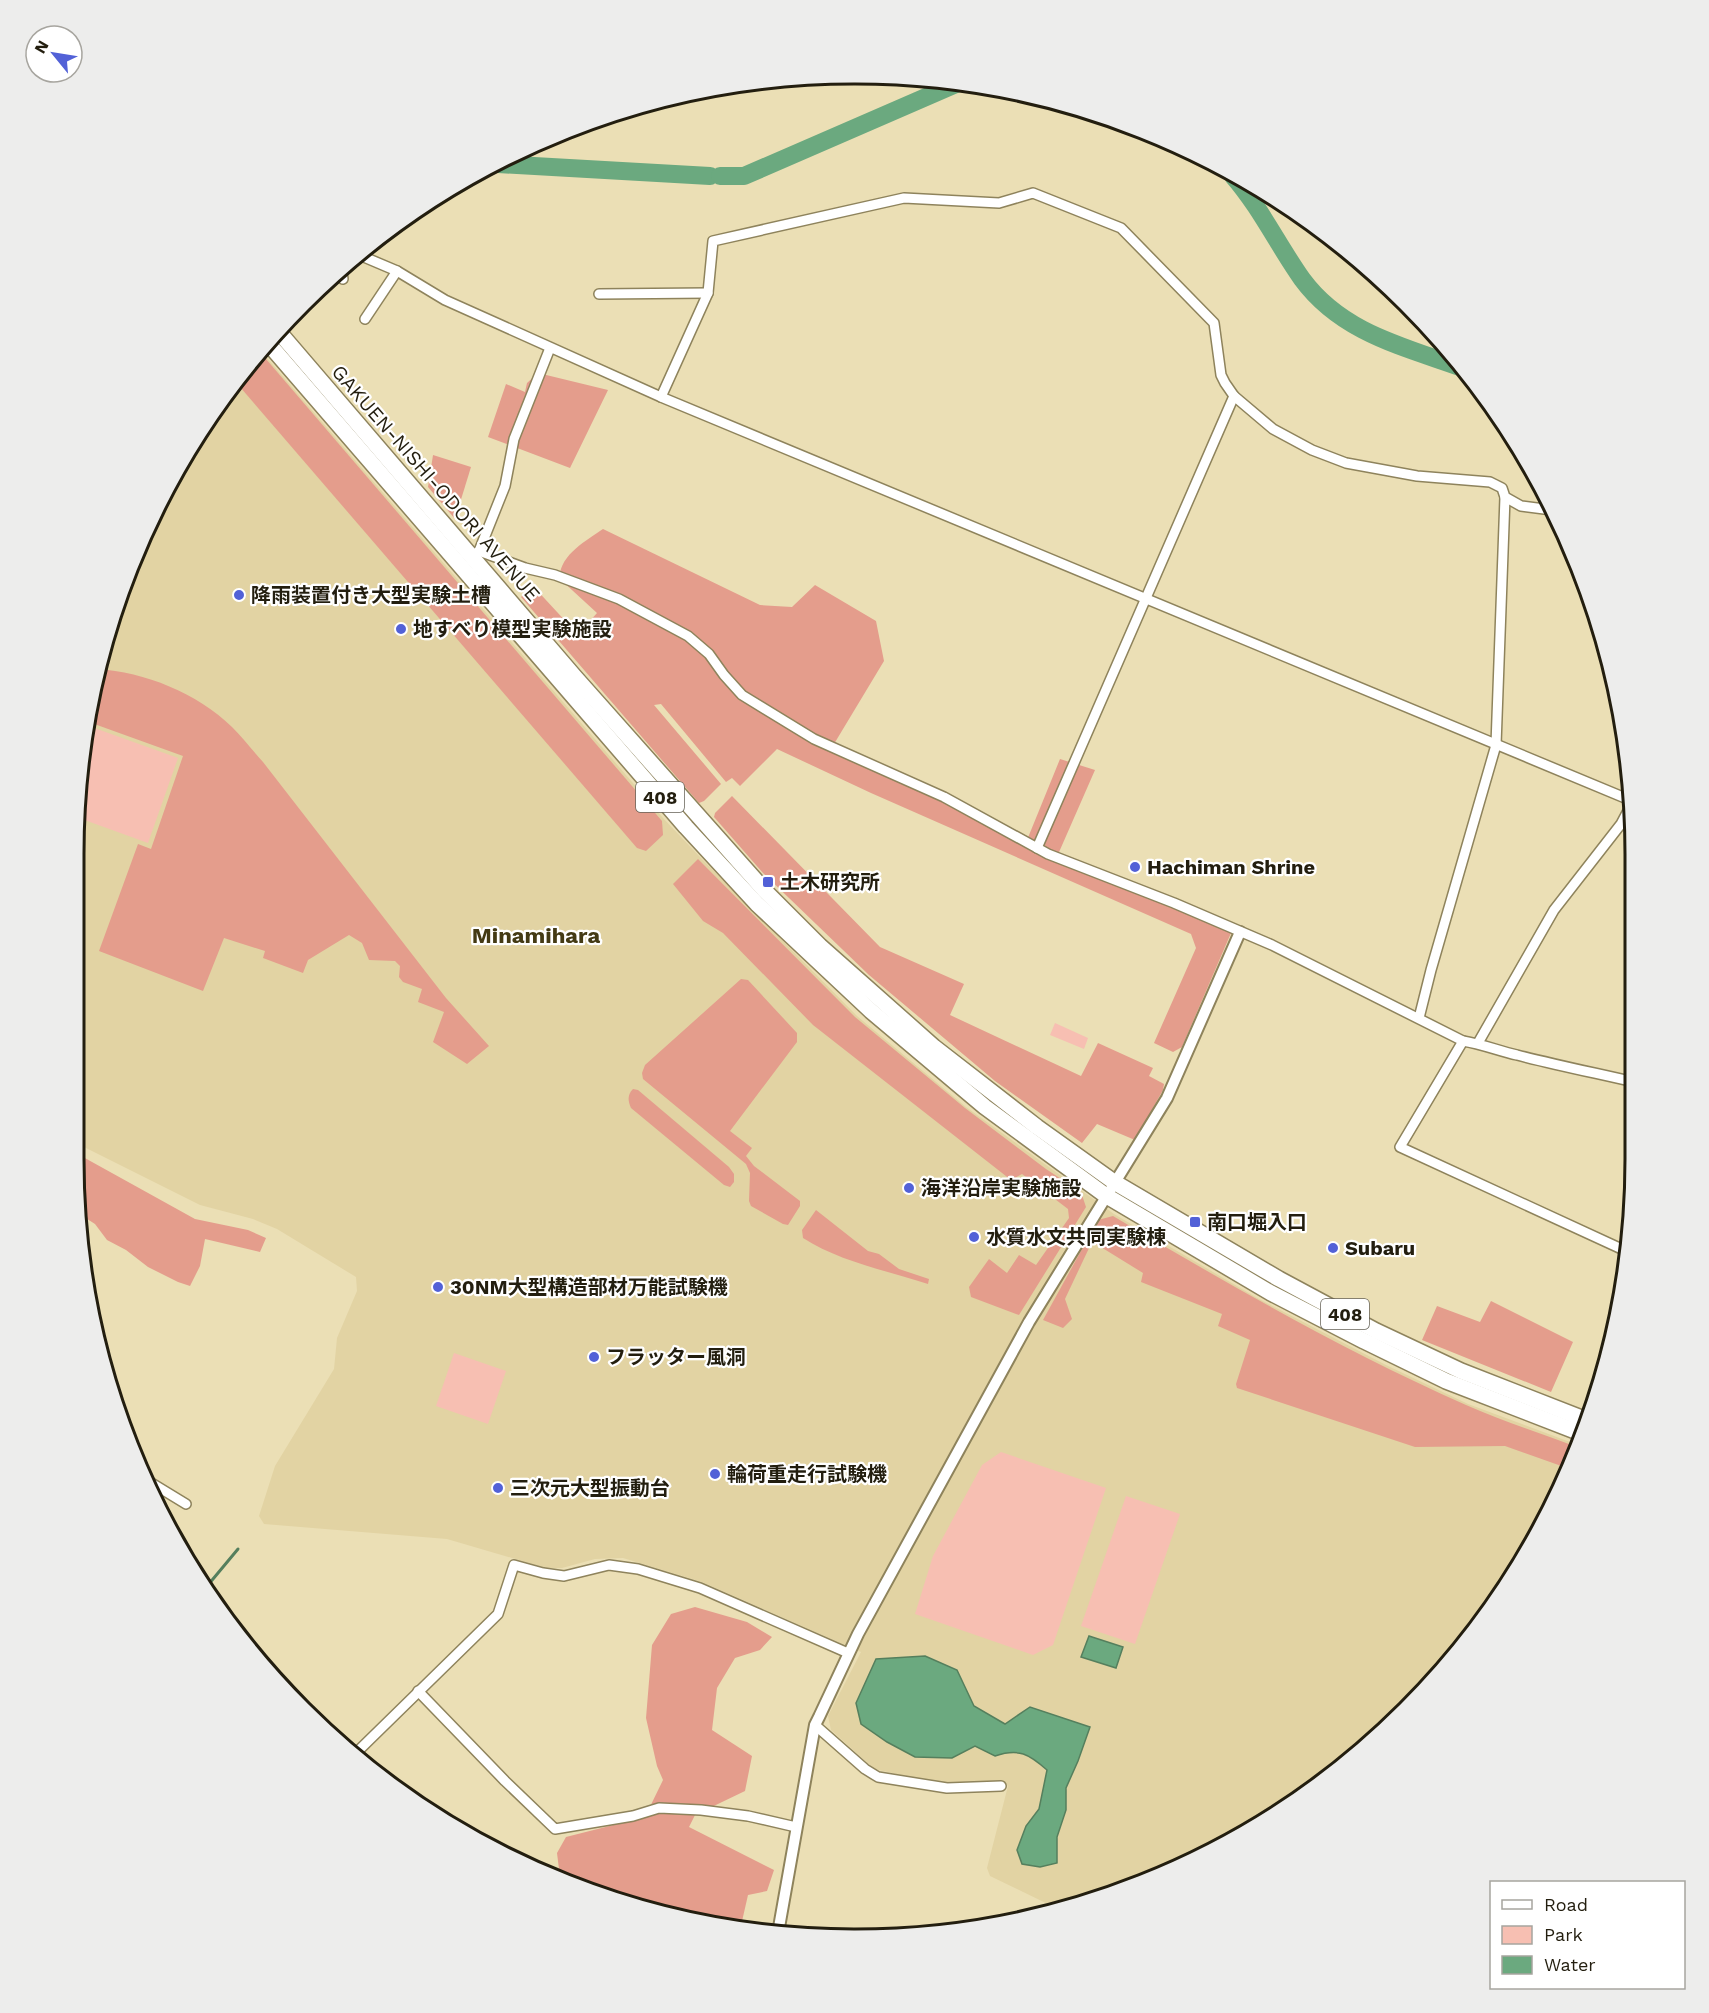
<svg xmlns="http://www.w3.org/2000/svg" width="1709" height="2013" font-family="'Work Sans','Noto Sans JP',sans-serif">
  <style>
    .built { fill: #e2d3a3 }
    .green { fill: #f7bfb2 }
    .forest { fill: #e49d8c }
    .water { fill: #6ba97f; stroke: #557f5d; stroke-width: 1.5 }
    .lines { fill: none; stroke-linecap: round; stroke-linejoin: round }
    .stream { stroke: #557f5d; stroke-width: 3 }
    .river { stroke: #6ba97f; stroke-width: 18 }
    .minor-casing { stroke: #8e835c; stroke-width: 12 }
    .tertiary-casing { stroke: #8e835c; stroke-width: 14 }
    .trunk-casing { stroke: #8e835c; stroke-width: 18 }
    .minor { stroke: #fff; stroke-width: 9 }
    .tertiary { stroke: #fff; stroke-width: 10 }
    .trunk { stroke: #fff; stroke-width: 15 }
    .poi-dot { fill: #5261d7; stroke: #fff; stroke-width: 2 }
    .labels { text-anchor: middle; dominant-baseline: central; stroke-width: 4.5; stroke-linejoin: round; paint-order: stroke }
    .shield { fill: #fff; stroke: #656257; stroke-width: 1.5 }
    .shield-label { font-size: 18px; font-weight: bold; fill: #231e0f }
    .street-label { font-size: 20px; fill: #231e0f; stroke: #fff }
    .poi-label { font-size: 20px; font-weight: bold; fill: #231e0f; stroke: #fff; text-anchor: start }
    .quarter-label { font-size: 22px; font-weight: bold; fill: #443a14; stroke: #fff }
    .rim { fill: none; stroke: #231e0f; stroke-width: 3 }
  </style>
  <rect width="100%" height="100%" fill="#ebdfb5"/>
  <!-- built -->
  <path class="built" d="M261,351L663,818L699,856L857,1016L966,1107L1114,1214L1259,1299L1386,1365L1468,1404L1578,1445L1531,1549L1407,1711L1289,1808L1153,1880L1054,1907L990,1876L987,1868L1008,1786L1005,1783H939L874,1769L831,1730L828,1716L861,1652L702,1582L623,1558L595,1559L562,1568H546L447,1539L264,1524L259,1516L275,1466L334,1369L337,1338L357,1291L356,1277L277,1229L253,1219L200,1205L74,1142L80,753L100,652L154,509L235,379Z"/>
  <!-- green -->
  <g class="green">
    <path d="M86,725L178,758L148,843L79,818L80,753Z"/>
    <path d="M1055,1023L1088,1038L1084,1049L1050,1035Z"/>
    <path d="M454,1353L506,1371L488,1424L436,1406Z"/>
    <path d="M1001,1452L1106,1488L1053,1645L1033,1655L915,1614L933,1556L982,1465Z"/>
    <path d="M1126,1496L1180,1514L1135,1644L1081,1626Z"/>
  </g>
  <!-- forest -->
  <g class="forest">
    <path d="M260,352L662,821L663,835L646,851L637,848L234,380Z"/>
    <path d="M538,373L608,390L570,468L488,437L506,384L525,392L527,383Z"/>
    <path d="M433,455L471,467L455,519L428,487Z"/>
    <path d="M603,529L760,605L792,607L815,585L876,621L884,661L834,744L1025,845L1060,759L1095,770L1056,859L1231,933L1182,1047L1173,1052L1154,1043L1196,948L1191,934L871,793L777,749L740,786L732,778L726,782L661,704L654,705L721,784L704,801L699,803L521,597L533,586L570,626L582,617L588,623L597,613L560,579C558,556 587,540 603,529Z"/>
    <path d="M97,669C145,672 197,693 232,727C243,738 253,751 263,762L446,998L489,1046L467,1064L433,1042L444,1012L418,1002L422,989L403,982L399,977L400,966L395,961L369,960L362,943L349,935L308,960L303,973L263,958L265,951L224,938L203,991L99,951L138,844L151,849L183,756L86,721Z"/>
    <path d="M732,796L880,947L964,984L950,1015L1081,1076L1098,1043L1153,1068L1149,1076L1164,1084L1163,1090L1135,1140L1097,1124L1082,1143L995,1081L869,975L763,873L714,817L715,813Z"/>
    <path d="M698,859L855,1017L965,1108L1046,1169L1081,1192L1086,1207L1019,1315L971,1297L969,1287L989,1259L1007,1273L1019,1255L1036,1265L1069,1218L1068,1209L1022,1174L1011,1180L813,1025L723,933L703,921L673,884Z"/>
    <path d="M741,979L748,980L797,1033V1042L730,1131L752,1148L746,1156L754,1166L800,1201V1206L788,1225L783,1224L751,1206L749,1201L750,1173L746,1164L643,1079L642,1073L645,1065Z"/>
    <path d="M633,1089L638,1090L729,1167L734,1174V1182L730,1187L724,1185L631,1108C628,1101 627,1095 633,1089Z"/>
    <path d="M74,1152L195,1219L248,1230L266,1238L260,1252L205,1239L200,1266L190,1286L178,1282L148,1267L126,1250L107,1240L95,1224L81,1215Z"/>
    <path d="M816,1210L868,1251L879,1254L899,1269L929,1279L928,1284C888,1271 838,1261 803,1238L802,1230Z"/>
    <path d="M1113,1216C1228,1284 1344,1351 1466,1405C1502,1421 1540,1433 1577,1447L1567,1468L1505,1446L1415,1447L1237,1388L1236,1384L1250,1340L1218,1326L1222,1314L1141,1282L1143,1273L1096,1244L1090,1246L1065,1299L1072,1319L1063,1328L1043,1320L1098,1220Z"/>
    <path d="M1491,1301L1573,1342L1551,1392L1422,1340L1437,1306L1480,1322Z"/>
    <path d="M695,1607L747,1622L772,1637L760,1650L735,1658L717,1688L712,1730L752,1756L745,1791L695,1815L689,1827L774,1870L767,1891L748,1895L740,1930L603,1898L560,1877L557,1853L566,1837L645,1817L663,1780L657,1766L646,1718L652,1645L671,1614Z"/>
  </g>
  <!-- water -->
  <g class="water">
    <path d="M1089,1636L1123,1647L1116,1668L1081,1657Z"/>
    <path d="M925,1656L957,1670L974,1706L1005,1724L1030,1707L1090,1727L1078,1761L1066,1788V1810L1057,1837V1863L1040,1867L1022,1864L1017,1850L1026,1826L1039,1809L1047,1770C1029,1754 1019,1748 995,1756L975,1746L952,1758L915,1757L887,1742L861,1724L856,1703L876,1659Z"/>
  </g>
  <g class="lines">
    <!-- stream -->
    <path class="stream" d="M208,1585L238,1549"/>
    <!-- river -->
    <g class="river">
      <path d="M1152,133H1154"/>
      <path d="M498,164L710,176"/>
      <path d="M720,176H744L956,84"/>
      <path d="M1233,176C1260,207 1278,245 1302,279C1341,332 1401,346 1460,367"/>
    </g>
    <defs>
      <g id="minor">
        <path d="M357,254L397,271L445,300L661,397L1630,800"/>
        <path d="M341,267L343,279"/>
        <path d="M599,294L708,293"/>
        <path d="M365,319L397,271"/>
        <path d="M661,397L708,293L713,241L904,198L999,203L1033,193L1121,228L1214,323L1221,375L1225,383L1234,396L1273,429L1312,450L1346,463L1417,476L1490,482L1502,488L1505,497L1521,506L1552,510"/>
        <path d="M479,551L505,486L514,439L550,348"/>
        <path d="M472,556L479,551L525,568L555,575L619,599L688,636L709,654L724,675L742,695L814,739L944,797L1048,854L1174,903L1272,945L1463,1041C1482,1044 1499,1051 1517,1055C1556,1065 1595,1073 1634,1082"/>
        <path d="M1037,848L1234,396"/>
        <path d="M1419,1018L1431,970L1496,745L1505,497"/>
        <path d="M1463,1041L1400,1147L1626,1251"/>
        <path d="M1478,1043L1554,910L1621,824L1631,805"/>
        <path d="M145,1479L186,1504"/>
        <path d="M418,1691L505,1781L555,1829L633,1816L659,1808L701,1810L748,1816L796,1827"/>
        <path d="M815,1725L865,1769L878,1777L947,1788L1001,1786"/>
        <path d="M357,1752L498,1614L514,1565L543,1573L564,1576L609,1565L638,1569L700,1588L848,1653"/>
      </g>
      <path id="tertiary" d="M778,1933L815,1725L819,1717L858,1634L1029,1322L1167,1098L1240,932"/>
      <g id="trunk">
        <path d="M279,332L574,676L765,891L820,946L934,1047L1037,1127L1114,1182L1279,1279L1376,1331L1461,1371L1589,1421"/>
        <path d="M268,343L686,827L757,904L871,1011L985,1107L1105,1195L1271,1293L1364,1341L1446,1381L1583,1434"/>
      </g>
    </defs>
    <!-- minor casing -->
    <use href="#minor" class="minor-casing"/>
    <!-- tertiary casing -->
    <use href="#tertiary" class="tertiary-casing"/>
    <!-- trunk casing -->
    <use href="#trunk" class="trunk-casing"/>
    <!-- minor -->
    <use href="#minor" class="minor"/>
    <!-- tertiary -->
    <use href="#tertiary" class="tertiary"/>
    <!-- trunk -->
    <use href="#trunk" class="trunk"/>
  </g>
  <!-- markers -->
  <g class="poi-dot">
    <circle cx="239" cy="595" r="6"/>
    <circle cx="401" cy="629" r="6"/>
    <circle cx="1135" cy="867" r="6"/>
    <rect x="762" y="876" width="12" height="12" rx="3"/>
    <circle cx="909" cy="1188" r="6"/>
    <rect x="1189" y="1216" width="12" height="12" rx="3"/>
    <circle cx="974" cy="1237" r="6"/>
    <circle cx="1333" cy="1248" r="6"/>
    <circle cx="438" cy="1287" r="6"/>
    <circle cx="594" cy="1357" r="6"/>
    <circle cx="715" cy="1474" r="6"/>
    <circle cx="498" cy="1488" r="6"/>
  </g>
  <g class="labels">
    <!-- shield labels -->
    <g class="shield">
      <rect x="636" y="782" width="48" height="30" rx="4.5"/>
      <rect x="1321" y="1299" width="48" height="30" rx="4.5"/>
    </g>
    <g class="shield-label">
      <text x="660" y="797">408</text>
      <text x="1345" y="1314">408</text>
    </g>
    <!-- street labels -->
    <g class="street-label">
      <text transform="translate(436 483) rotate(49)">GAKUEN-NISHI-ODORI AVENUE</text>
    </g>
    <!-- poi labels -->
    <g class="poi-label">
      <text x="251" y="595">降雨装置付き大型実験土槽</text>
      <text x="413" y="629">地すべり模型実験施設</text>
      <text x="1147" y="867">Hachiman Shrine</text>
      <text x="780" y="882">土木研究所</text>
      <text x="921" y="1188">海洋沿岸実験施設</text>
      <text x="1207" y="1222">南口堀入口</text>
      <text x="986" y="1237">水質水文共同実験棟</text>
      <text x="1345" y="1248">Subaru</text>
      <text x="450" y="1287">30NM大型構造部材万能試験機</text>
      <text x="606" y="1357">フラッター風洞</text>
      <text x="727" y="1474">輪荷重走行試験機</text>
      <text x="510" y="1488">三次元大型振動台</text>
    </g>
    <!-- quarter labels -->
    <g class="quarter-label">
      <text x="536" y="935">Minamihara</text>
    </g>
  </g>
  <!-- crop -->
  <path d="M0 0H1709V2013H0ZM854 84H855A770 770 0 0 1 1625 854V1159A770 770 0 0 1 855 1929H854A770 770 0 0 1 84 1159V854A770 770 0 0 1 854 84Z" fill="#ededec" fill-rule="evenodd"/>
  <path class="rim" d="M854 84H855A770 770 0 0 1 1625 854V1159A770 770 0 0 1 855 1929H854A770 770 0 0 1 84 1159V854A770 770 0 0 1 854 84Z"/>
  <!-- legend -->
  <rect x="1490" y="1881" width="195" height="108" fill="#ffffff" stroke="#a7a59f" stroke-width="1.5"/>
  <rect x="1502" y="1900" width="30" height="9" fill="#ffffff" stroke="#a7a59f" stroke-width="1.5"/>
  <text x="1544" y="1911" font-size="18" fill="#231e0f">Road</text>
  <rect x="1502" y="1926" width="30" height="18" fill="#f7bfb2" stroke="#a7a59f" stroke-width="1.5"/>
  <text x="1544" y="1941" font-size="18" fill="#231e0f">Park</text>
  <rect x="1502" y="1956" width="30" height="18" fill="#6ba97f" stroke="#a7a59f" stroke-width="1.5"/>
  <text x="1544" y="1971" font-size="18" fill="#231e0f">Water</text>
  <!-- north arrow -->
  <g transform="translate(54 54) rotate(300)"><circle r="28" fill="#ffffff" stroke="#a7a59f" stroke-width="1.5"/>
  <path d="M0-4.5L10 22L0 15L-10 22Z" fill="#5261d7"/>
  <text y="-9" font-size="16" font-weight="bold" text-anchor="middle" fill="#231e0f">N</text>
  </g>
</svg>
